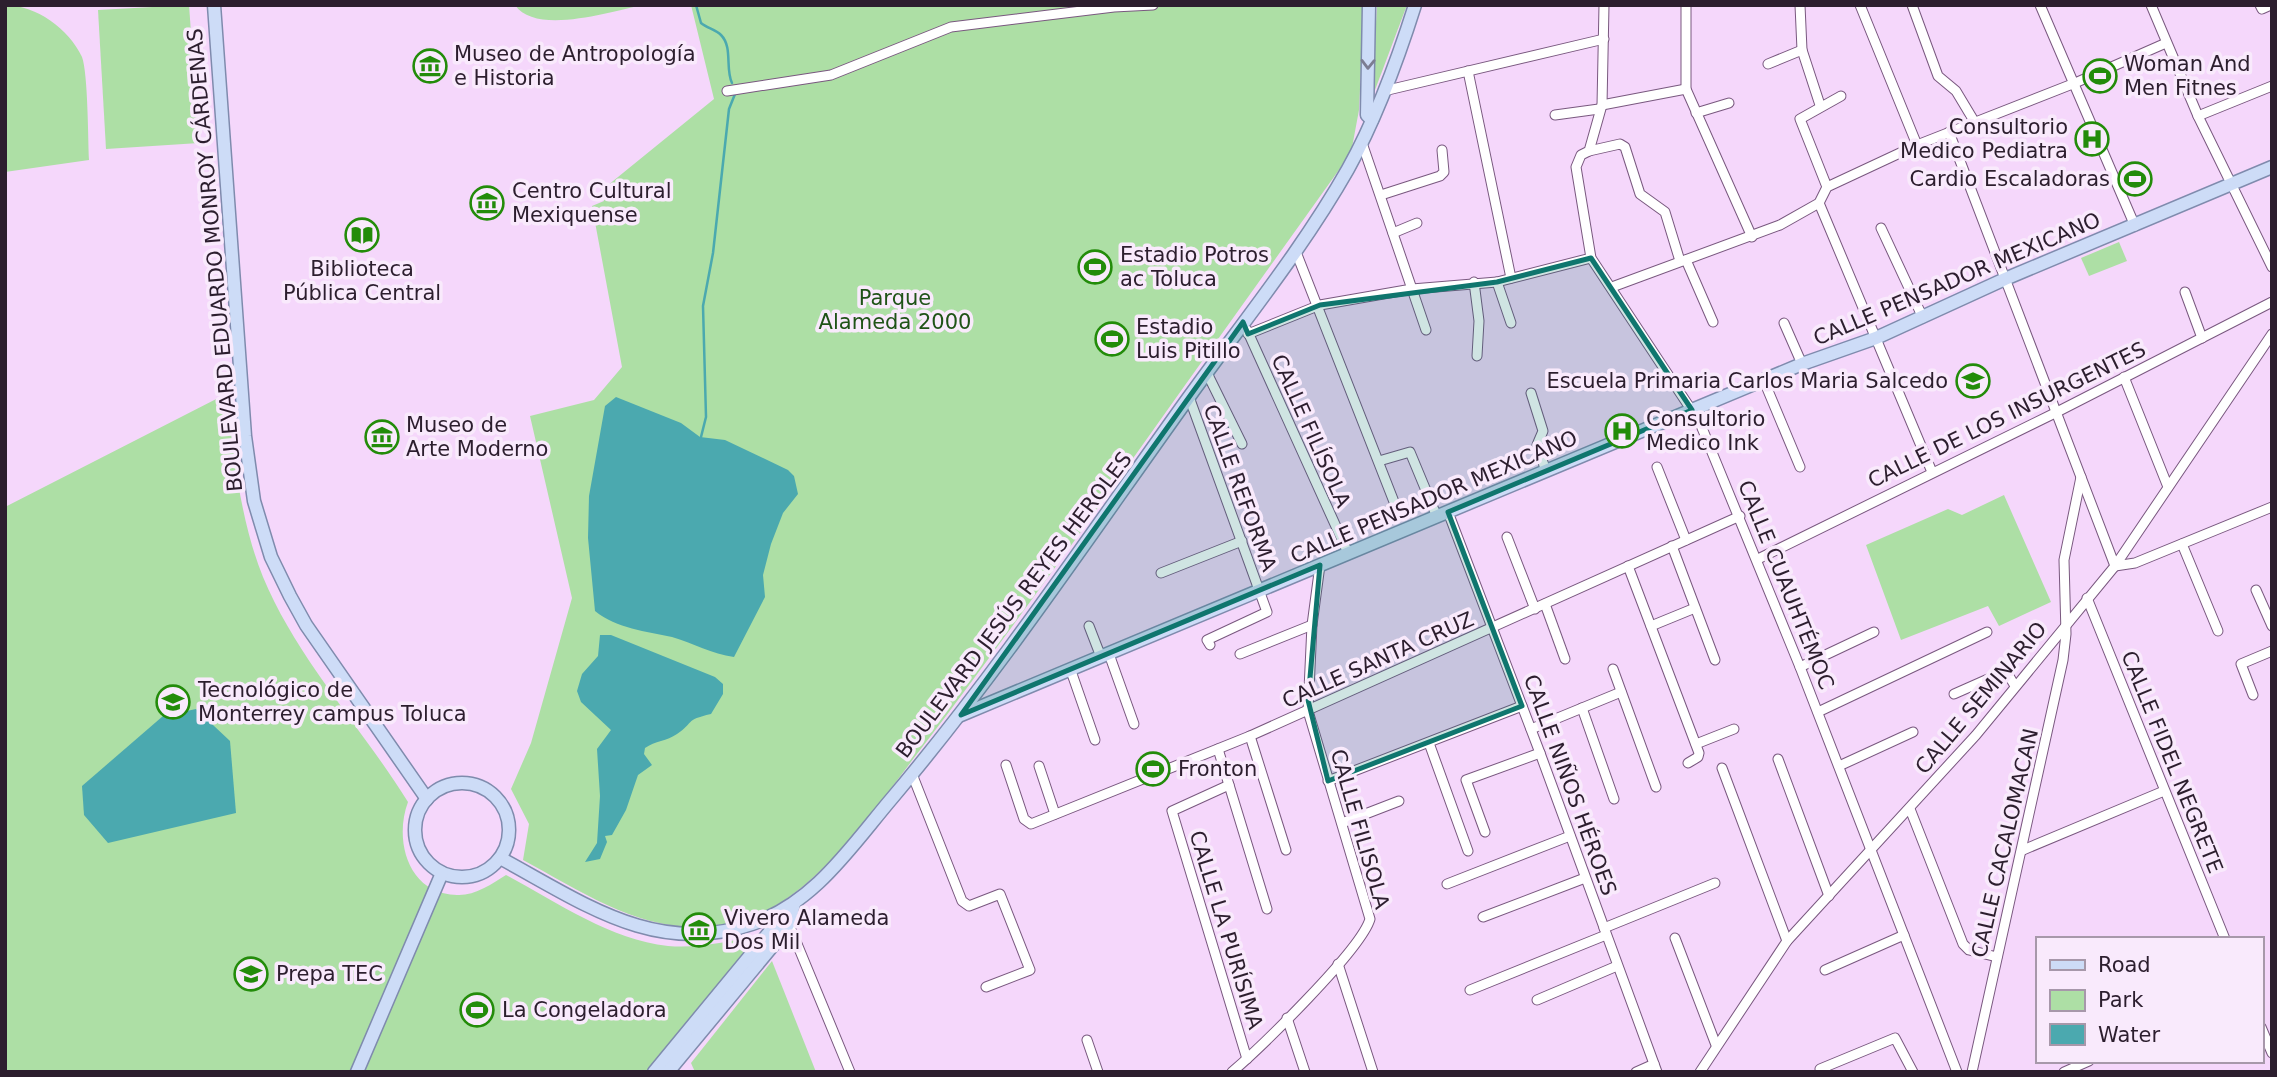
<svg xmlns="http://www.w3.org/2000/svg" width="2277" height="1077" font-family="'DejaVu Sans',sans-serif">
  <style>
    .green { fill: #addfa5 }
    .water { fill: #4ba9af }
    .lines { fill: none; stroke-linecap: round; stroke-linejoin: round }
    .stream { stroke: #4ba9af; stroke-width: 2.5 }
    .minor-casing { stroke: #79587f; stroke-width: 11 }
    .major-casing { stroke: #7f8bad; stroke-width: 15 }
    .minor { stroke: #fff; stroke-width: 9 }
    .major { stroke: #cddcf7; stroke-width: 12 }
    .oneway { stroke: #7c7d92 }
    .marked { fill: #0f766e; fill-opacity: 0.2; stroke: #0f766e; stroke-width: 5; stroke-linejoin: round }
    .labels { text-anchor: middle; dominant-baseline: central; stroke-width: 7; stroke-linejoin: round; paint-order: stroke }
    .poi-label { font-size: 21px; fill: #2c1e2e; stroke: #f9eafc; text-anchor: start }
    .street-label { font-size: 21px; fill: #2c1e2e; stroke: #f9eafc }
    .park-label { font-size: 21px; fill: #1f5317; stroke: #f9eafc }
  </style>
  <rect width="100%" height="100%" fill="#f5d7fb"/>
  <!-- green -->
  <g class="green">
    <path d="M5,5C36,5 69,29 82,57C88,73 88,139 89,160L5,172Z"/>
    <path d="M189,5L199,143L106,149L98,10Z"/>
    <path d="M515,5H643C612,11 536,36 515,5Z"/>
    <path d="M691,5H1364L1359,110L1351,153C1261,279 1170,406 1080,533C1027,606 975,679 920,750C878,805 818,893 752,917C665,949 595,899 523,860L529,824L511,789L531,743L572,598L530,416L594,400L622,367L592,206L604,201L602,190L714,99Z"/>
    <path d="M1377,5H1407L1372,98Z"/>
    <path d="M2119,242L2127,261L2089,276L2081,258Z"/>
    <path d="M226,394C234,456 240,520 263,577C296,657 362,728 408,802C394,839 407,894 457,895C474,896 492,884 506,875C557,902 610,940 668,946C700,949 733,940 765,934L650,1072H5V507Z"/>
    <path d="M2004,495L2051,602L1999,626L1988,606L1901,640L1866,545L1948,509L1962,515Z"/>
    <path d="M772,961L816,1072H695L691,1063Z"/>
  </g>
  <!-- water -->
  <g class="water">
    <path d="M616,397L681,423L700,437L725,440L788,470L794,476L798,494L783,513L771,544L763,575L765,597L734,657C712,654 693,643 672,637C646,631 617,629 595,611L588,538L589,496L605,406Z"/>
    <path d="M600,635H611L715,677L723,684V694L711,714C684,720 694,723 677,734C667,741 655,741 645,748L644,754L652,765L638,775L626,810L612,835L605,836L607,842L600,859L585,862L597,843L600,796L597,749L611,730L581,702L577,691L582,674L598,656Z"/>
    <path d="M196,709L230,741L236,813L108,843L84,815L82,786L163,716Z"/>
  </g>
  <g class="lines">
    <!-- stream -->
    <g class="stream">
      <path d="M696,5L701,23C707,28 716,30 721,35C733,47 725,69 732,83"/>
      <path d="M701,437L706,417L703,306L713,253L729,109L735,94"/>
    </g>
    <defs>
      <g id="minor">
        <path d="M1604,5L1602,105L1589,151L1581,155L1576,167L1591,258L1700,423L1800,667L1957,1072"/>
        <path d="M1686,5V89L1752,237"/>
        <path d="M1800,5L1802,50L1820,105"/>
        <path d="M1860,5L1917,145"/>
        <path d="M1912,5L1938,76L1956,91L1974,121"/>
        <path d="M2040,5L2135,226"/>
        <path d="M2151,5L2198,116L2272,267"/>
        <path d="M2260,5L2262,9L2271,5"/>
        <path d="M1768,64L1802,50"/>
        <path d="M1468,71L1511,278"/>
        <path d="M1388,90L1604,39"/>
        <path d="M727,91L831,75L951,27L1114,7L1153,5"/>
        <path d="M1602,105L1686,89"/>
        <path d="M1696,113L1729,103"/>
        <path d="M1555,115L1599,109"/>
        <path d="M2198,116L2272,86"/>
        <path d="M1949,132L2115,566"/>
        <path d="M1362,143L1426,330"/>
        <path d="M1589,151L1620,144L1625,147L1640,194L1665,212L1680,261"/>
        <path d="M1827,187L1800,119L1841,96"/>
        <path d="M1381,195L1440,176L1444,172L1442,150"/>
        <path d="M1819,203L1932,472"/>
        <path d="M1881,228L1923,318"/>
        <path d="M1393,233L1417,223"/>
        <path d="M1296,252L1398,512"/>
        <path d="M1686,260L1713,322"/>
        <path d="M1474,282L1479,321L1477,356"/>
        <path d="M1497,282L1511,323"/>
        <path d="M1612,287L1780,225L1819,203L1827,187L1917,145L2075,83L2166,43"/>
        <path d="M2185,292L2202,338"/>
        <path d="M1784,323L1802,364"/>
        <path d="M1247,330L1348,553"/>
        <path d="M1248,334L1320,305L1412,289L1497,282L1591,258"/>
        <path d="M1207,373L1242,444"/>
        <path d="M2124,377L2168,487"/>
        <path d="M1764,381L1800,467"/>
        <path d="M1531,393L1543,431L1537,445L1546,471"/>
        <path d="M1189,397L1267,612L1207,640L1210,645"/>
        <path d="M1379,461L1410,452L1437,517"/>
        <path d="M1657,467L1686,540"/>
        <path d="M1448,512L1540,753L1657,1072"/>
        <path d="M1507,537L1535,609"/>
        <path d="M2182,544L2218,631"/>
        <path d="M1672,546L1715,660"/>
        <path d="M1758,559L2055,413L2272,302"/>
        <path d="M1628,566L1699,753L1698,757L1688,763"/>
        <path d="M2115,566L2135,563L2272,507"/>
        <path d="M1161,573L1242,541"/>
        <path d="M2256,590L2272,626"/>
        <path d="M2087,598L2225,939"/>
        <path d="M1545,604L1565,659"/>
        <path d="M1089,626L1101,657"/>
        <path d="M1651,626L1695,608"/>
        <path d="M1109,654L1134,724"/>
        <path d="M1240,654L1312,625"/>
        <path d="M1800,667L1874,632"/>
        <path d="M1613,669L1656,787"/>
        <path d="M1071,671L1095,740"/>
        <path d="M1954,694L2006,671L2015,686"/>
        <path d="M2253,695L2241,664L2272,651"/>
        <path d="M1582,708L1614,799"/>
        <path d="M1818,712L1987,632"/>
        <path d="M1531,729L1621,692"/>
        <path d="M1250,736L1286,850"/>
        <path d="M1429,743L1468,851"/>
        <path d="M1696,744L1734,729"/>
        <path d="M1218,749L1267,909"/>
        <path d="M1778,759L1829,896"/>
        <path d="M1006,765L1024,819L1031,824L1250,736L1740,516"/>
        <path d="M1039,766L1055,814"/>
        <path d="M1839,766L1913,732"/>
        <path d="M1722,768L1787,941"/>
        <path d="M912,774L962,901L969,906L1000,894L1030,970L986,987"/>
        <path d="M1328,781L1522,706"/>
        <path d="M1229,785L1172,811L1247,1059"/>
        <path d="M1910,809L1963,944L1969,950L1997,957"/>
        <path d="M1342,823L1399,801"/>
        <path d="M1485,832L1466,780L1540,753"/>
        <path d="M2023,850L2164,791"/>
        <path d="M1447,884L1570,836"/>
        <path d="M1483,917L1585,878"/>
        <path d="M788,922L850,1072"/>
        <path d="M1604,928L1715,883"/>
        <path d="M1675,938L1716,1045"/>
        <path d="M1338,964L1373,1072"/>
        <path d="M1825,970L1904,935"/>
        <path d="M1470,990L1606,935"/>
        <path d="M1537,1000L1617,966"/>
        <path d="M1287,1018L1305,1072"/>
        <path d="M2261,1027L2272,1053"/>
        <path d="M1087,1040L1098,1072"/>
        <path d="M1820,1069L1895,1038L1913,1072"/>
        <path d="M1232,1072C1260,1048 1361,950 1370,919L1308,711L1312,625L1320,565"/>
        <path d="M1636,1072L1654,1064"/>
        <path d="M1700,1072L1787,941L1976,735L2115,566L2272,334"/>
        <path d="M1972,1072L2063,660L2066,634L2064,560L2081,477"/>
        <path d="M2064,1072L2089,1061"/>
      </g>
      <g id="major">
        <path d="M214,5L245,436L254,501L271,557L290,596L306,625L427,799"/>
        <path d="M1369,5L1367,115L1372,120"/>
        <path d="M961,715L1802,364L1876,338L2005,279L2272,167"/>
        <circle cx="462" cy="830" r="47"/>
        <path d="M500,858C582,902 655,957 752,924C815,903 852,845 893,797C1000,670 1092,532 1189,397C1243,322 1302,250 1348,169C1377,117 1397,62 1415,5"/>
        <path d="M357,1072L442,873"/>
        <path d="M654,1072L786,912"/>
        <path d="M668,1072L780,937L789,923L794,904"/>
      </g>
    </defs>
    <!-- minor casing -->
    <use href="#minor" class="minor-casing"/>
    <!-- major casing -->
    <use href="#major" class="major-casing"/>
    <!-- minor -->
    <use href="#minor" class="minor"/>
    <!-- major -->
    <use href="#major" class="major"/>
  </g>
  <!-- one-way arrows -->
  <defs><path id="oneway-chevron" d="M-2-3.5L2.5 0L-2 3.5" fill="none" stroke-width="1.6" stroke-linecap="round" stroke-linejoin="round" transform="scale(1.75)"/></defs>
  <use class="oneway" href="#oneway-chevron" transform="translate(1368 64) rotate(91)"/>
  <!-- marked area -->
  <path class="marked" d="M1591,258L1692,410L1448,512L1522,706L1328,781L1308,700L1320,565L961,715L1243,322L1248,334L1320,305L1497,282Z"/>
  <!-- icons -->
  <defs>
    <symbol id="museum-ring" viewBox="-11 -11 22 22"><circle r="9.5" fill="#f9eafc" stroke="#238c0a" stroke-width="1.5"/><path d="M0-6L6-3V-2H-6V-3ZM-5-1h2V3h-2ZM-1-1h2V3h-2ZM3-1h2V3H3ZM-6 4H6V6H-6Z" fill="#238c0a"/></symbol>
    <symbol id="stadium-ring" viewBox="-11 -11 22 22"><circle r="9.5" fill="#f9eafc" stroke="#238c0a" stroke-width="1.5"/><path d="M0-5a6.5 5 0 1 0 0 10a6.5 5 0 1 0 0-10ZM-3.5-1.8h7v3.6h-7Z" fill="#238c0a"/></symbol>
    <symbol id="hospital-ring" viewBox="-11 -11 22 22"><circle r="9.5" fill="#f9eafc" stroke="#238c0a" stroke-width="1.5"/><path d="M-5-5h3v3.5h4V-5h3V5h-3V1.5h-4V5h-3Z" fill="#238c0a"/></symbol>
    <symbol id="library-ring" viewBox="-11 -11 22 22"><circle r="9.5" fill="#f9eafc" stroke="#238c0a" stroke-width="1.5"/><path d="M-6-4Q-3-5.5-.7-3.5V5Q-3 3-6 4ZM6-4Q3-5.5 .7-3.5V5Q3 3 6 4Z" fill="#238c0a"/></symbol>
    <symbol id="school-ring" viewBox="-11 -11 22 22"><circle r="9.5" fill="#f9eafc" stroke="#238c0a" stroke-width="1.5"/><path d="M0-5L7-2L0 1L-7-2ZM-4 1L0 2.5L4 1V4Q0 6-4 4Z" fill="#238c0a"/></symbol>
    <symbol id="university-ring" viewBox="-11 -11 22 22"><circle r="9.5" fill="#f9eafc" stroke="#238c0a" stroke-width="1.5"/><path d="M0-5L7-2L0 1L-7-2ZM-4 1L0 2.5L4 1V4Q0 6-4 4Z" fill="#238c0a"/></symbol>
  </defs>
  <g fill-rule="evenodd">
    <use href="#museum-ring" x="411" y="47" width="38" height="38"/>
    <use href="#stadium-ring" x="2081" y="57" width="38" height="38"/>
    <use href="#hospital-ring" x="2073" y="120" width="38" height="38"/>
    <use href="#stadium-ring" x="2116" y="160" width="38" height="38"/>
    <use href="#museum-ring" x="468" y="184" width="38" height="38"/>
    <use href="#library-ring" x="343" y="216" width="38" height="38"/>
    <use href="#stadium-ring" x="1076" y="248" width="38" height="38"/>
    <use href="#stadium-ring" x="1093" y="320" width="38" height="38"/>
    <use href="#school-ring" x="1954" y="362" width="38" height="38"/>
    <use href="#hospital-ring" x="1603" y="412" width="38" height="38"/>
    <use href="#museum-ring" x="363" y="418" width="38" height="38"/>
    <use href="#university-ring" x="154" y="683" width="38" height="38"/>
    <use href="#stadium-ring" x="1134" y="750" width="38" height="38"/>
    <use href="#museum-ring" x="680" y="911" width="38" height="38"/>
    <use href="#university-ring" x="232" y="955" width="38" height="38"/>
    <use href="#stadium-ring" x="458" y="991" width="38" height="38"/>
  </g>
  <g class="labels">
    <!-- poi labels -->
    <g class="poi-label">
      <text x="454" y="54">Museo de Antropología<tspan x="454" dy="24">e Historia</tspan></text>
      <text x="2124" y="64">Woman And<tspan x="2124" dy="24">Men Fitnes</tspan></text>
      <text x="2068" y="127" text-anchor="end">Consultorio<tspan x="2068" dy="24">Medico Pediatra</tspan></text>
      <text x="2110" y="179" text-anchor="end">Cardio Escaladoras</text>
      <text x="512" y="191">Centro Cultural<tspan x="512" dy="24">Mexiquense</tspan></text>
      <text x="1120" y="255">Estadio Potros<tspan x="1120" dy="24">ac Toluca</tspan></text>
      <text x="362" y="269" text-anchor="middle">Biblioteca<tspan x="362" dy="24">Pública Central</tspan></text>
      <text x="1136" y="327">Estadio<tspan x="1136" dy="24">Luis Pitillo</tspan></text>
      <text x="1948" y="381" text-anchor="end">Escuela Primaria Carlos Maria Salcedo</text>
      <text x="1646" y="419">Consultorio<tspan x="1646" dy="24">Medico Ink</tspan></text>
      <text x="406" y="425">Museo de<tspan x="406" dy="24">Arte Moderno</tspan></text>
      <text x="198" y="690">Tecnológico de<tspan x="198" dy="24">Monterrey campus Toluca</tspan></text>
      <text x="1178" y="769">Fronton</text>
      <text x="724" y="918">Vivero Alameda<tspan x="724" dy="24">Dos Mil</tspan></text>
      <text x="276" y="974">Prepa TEC</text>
      <text x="502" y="1010">La Congeladora</text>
    </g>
    <!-- street labels -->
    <g class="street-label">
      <text transform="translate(215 260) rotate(-95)">BOULEVARD EDUARDO MONROY CÁRDENAS</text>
      <text transform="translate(1957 279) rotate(-23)">CALLE PENSADOR MEXICANO</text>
      <text transform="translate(2007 415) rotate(-26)">CALLE DE LOS INSURGENTES</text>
      <text transform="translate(1311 431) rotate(66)">CALLE FILÍSOLA</text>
      <text transform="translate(1240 488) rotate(70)">CALLE REFORMA</text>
      <text transform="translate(1434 497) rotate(-23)">CALLE PENSADOR MEXICANO</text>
      <text transform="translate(1786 585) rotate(68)">CALLE CUAUHTÉMOC</text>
      <text transform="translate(1014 605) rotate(-53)">BOULEVARD JESÚS REYES HEROLES</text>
      <text transform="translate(1378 660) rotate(-24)">CALLE SANTA CRUZ</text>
      <text transform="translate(1981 698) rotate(-50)">CALLE SEMINARIO</text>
      <text transform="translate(2172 762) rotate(68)">CALLE FIDEL NEGRETE</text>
      <text transform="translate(1570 785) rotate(70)">CALLE NIÑOS HÉROES</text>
      <text transform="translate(1360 829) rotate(74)">CALLE FILISOLA</text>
      <text transform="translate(2005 843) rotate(-77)">CALLE CACALOMACAN</text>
      <text transform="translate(1226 930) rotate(73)">CALLE LA PURÍSIMA</text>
    </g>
    <!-- park labels -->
    <g class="park-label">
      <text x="895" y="298">Parque<tspan x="895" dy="24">Alameda 2000</tspan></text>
    </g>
  </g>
  <!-- border -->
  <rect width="2277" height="1077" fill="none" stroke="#2c1e2e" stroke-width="14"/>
  <!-- legend -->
  <rect x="2036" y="937" width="228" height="126" fill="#f9eafc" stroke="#a798aa" stroke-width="2"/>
  <rect x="2050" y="960" width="35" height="10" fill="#cddcf7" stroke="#a798aa" stroke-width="2"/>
  <text x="2098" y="972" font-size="21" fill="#2c1e2e">Road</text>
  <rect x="2050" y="990" width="35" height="21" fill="#addfa5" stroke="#a798aa" stroke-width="2"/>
  <text x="2098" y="1007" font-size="21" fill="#2c1e2e">Park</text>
  <rect x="2050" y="1024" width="35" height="21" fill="#4ba9af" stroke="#a798aa" stroke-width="2"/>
  <text x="2098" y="1042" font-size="21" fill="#2c1e2e">Water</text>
</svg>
